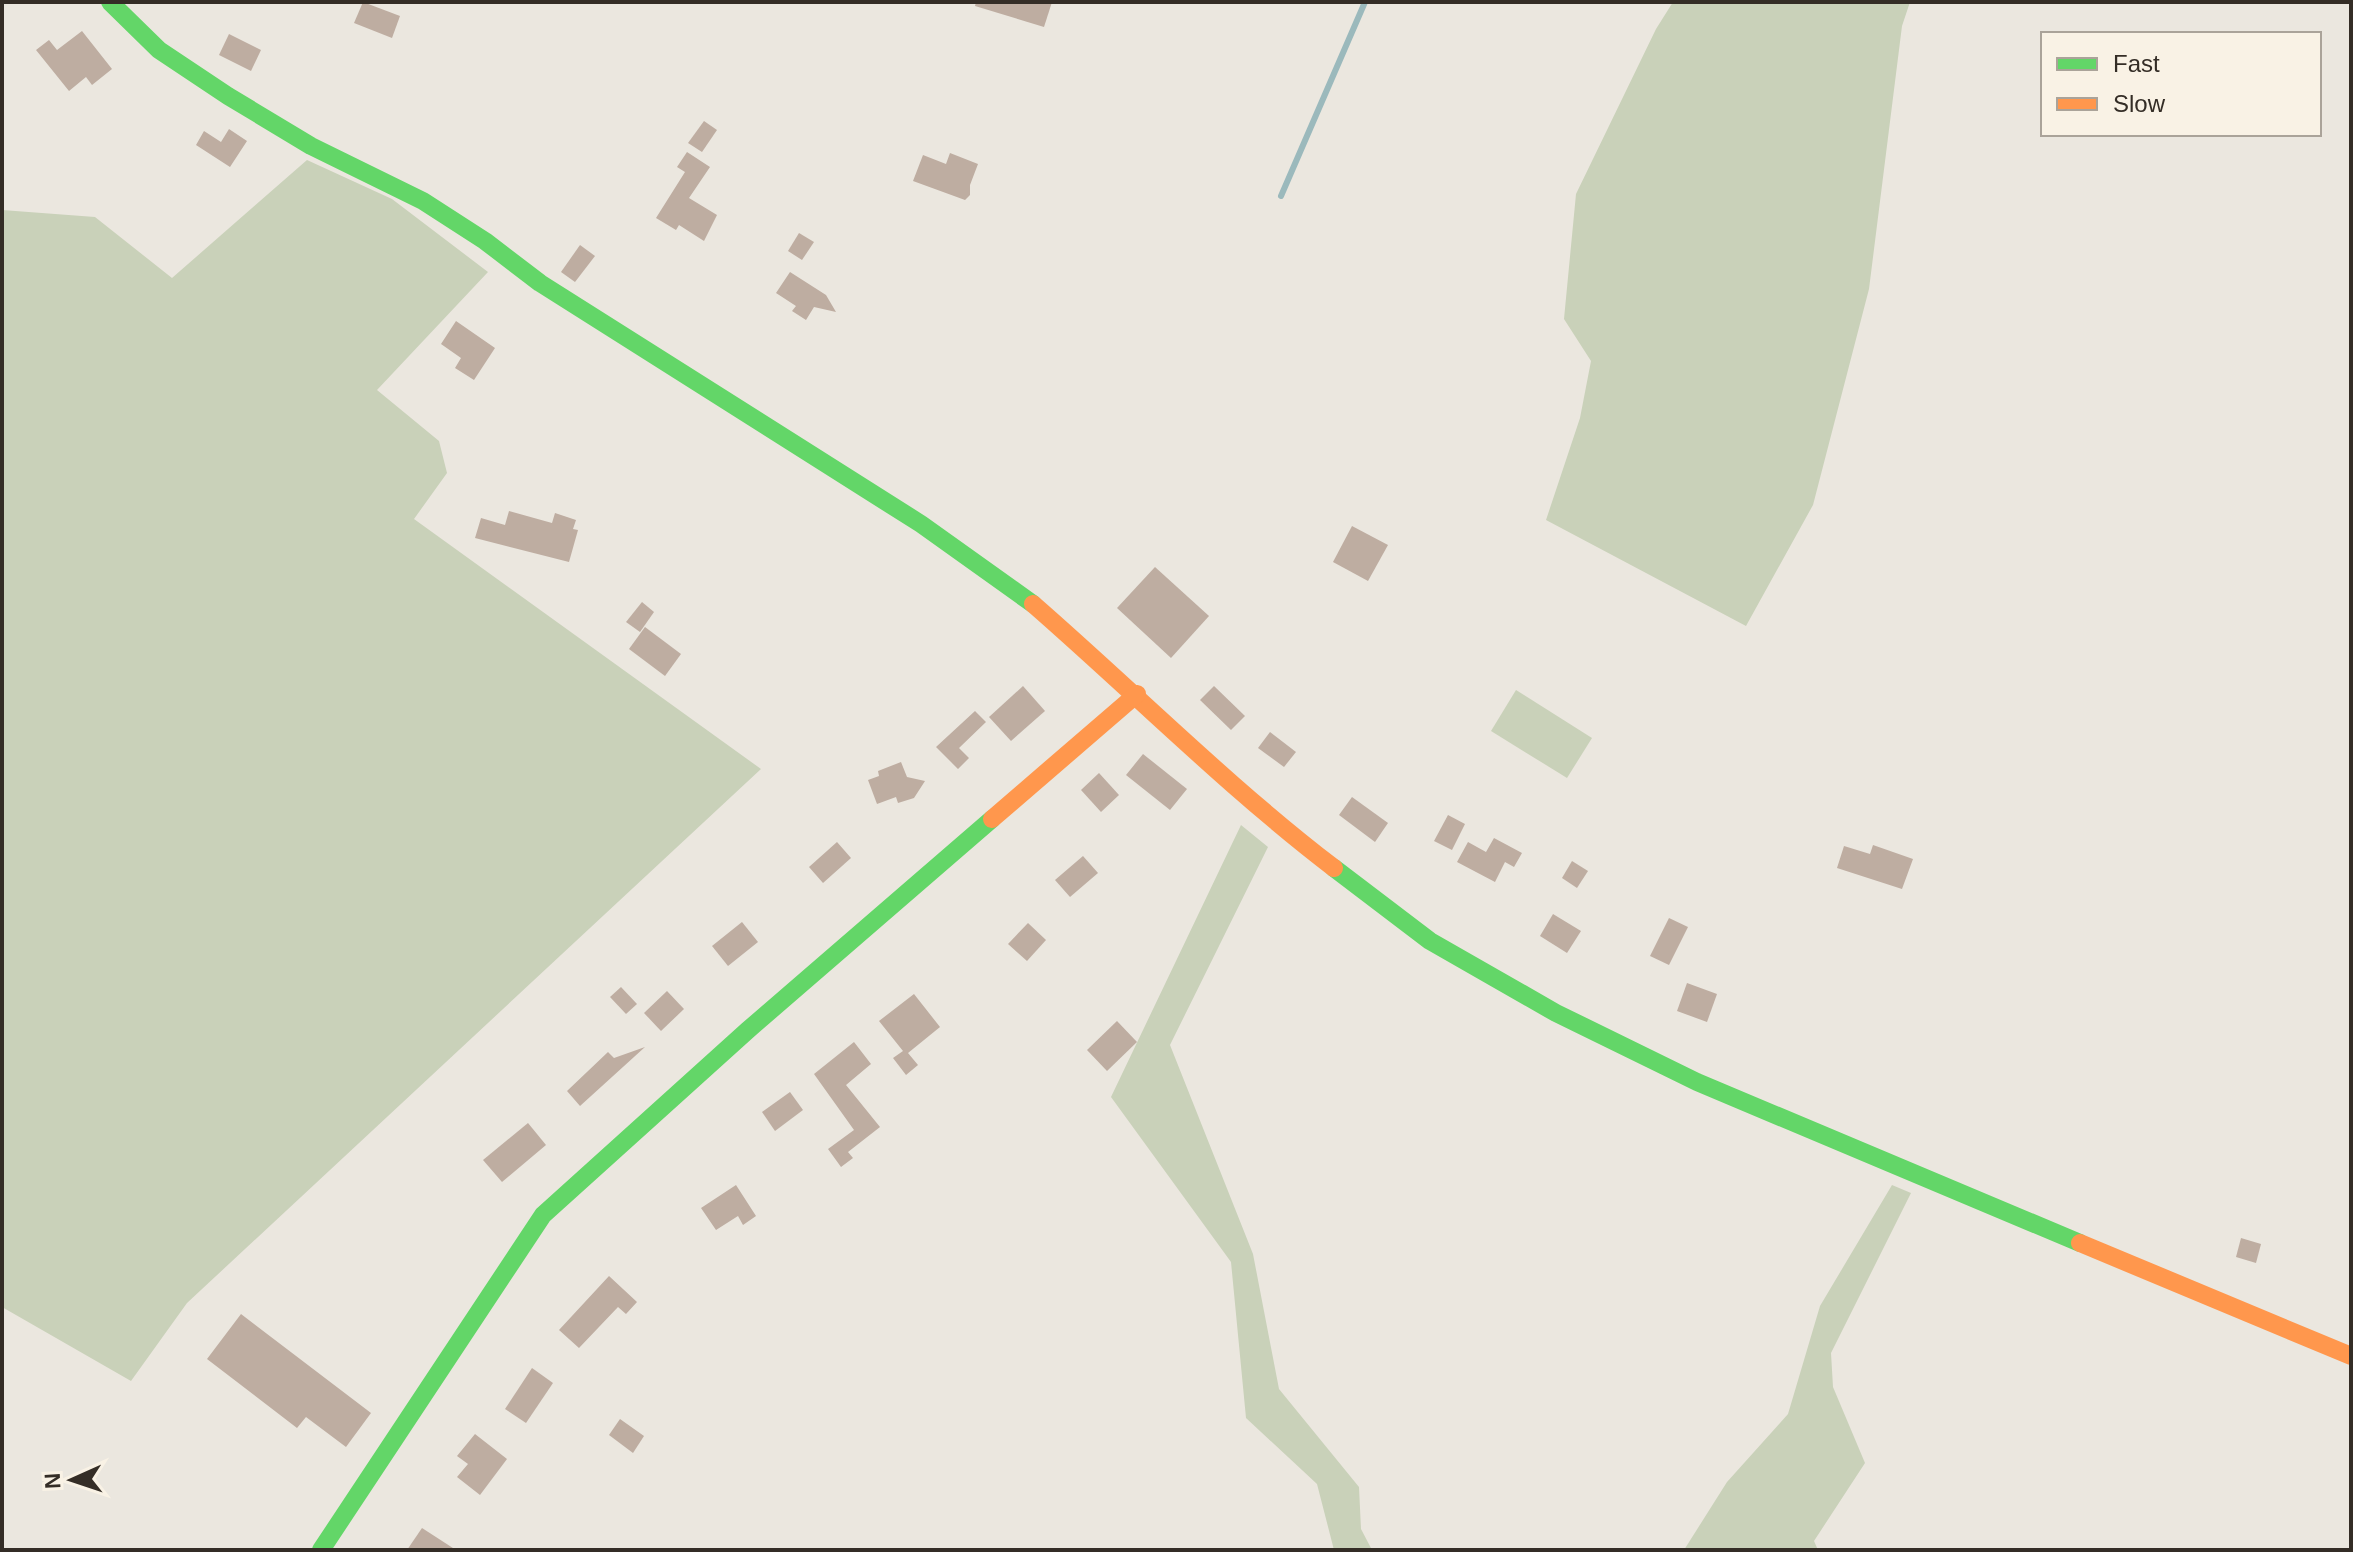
<svg xmlns="http://www.w3.org/2000/svg" width="2353" height="1552" font-family="Helvetica,sans-serif">
  <style>
    .green { fill: #c9d1b9 }
    .lines { fill: none; stroke-linecap: round; stroke-linejoin: round }
    .stream { stroke: #9bb9bc; stroke-width: 6 }
    .building { fill: #beada1 }
    .fast { stroke: #63d668; stroke-width: 18 }
    .slow { stroke: #ff974d; stroke-width: 18 }
  </style>
  <rect width="100%" height="100%" fill="#ebe7df"/>
  <!-- green -->
  <g class="green">
    <path d="M1673,2H1910L1902,26L1869,289L1813,505L1746,626L1546,520L1580,418L1591,361L1564,319L1576,194L1656,29Z"/>
    <path d="M307,160L392,199L488,272L377,390L439,441L447,473L414,519L761,769L187,1303L131,1381L2,1307V210L95,217L172,278Z"/>
    <path d="M1516,690L1592,738L1567,778L1491,731Z"/>
    <path d="M1241,825L1268,847L1170,1045L1253,1254L1279,1389L1359,1487L1361,1529L1372,1550H1334L1317,1484L1246,1418L1231,1262L1111,1097Z"/>
    <path d="M1892,1185L1911,1193L1831,1353L1833,1387L1865,1463L1814,1541L1818,1550H1684L1727,1482L1788,1414L1820,1306Z"/>
  </g>
  <g class="lines">
    <!-- stream -->
    <path class="stream" d="M1281,196L1365,2"/>
  </g>
  <!-- building -->
  <g class="building">
    <path d="M363,2L400,16L392,38L354,23Z"/>
    <path d="M976,2H1052L1044,27L975,6Z"/>
    <path d="M82,31L112,69L92,85L86,77L69,91L36,50L49,40L57,50Z"/>
    <path d="M229,34L261,50L251,71L219,55Z"/>
    <path d="M704,121L717,130L702,152L688,143Z"/>
    <path d="M229,129L247,141L230,167L196,145L204,131L221,142Z"/>
    <path d="M687,152L710,167L689,198L717,215L704,241L679,225L676,230L656,218L685,172L677,167Z"/>
    <path d="M950,153L978,164L970,185V195L965,200L913,181L923,155L946,164Z"/>
    <path d="M799,233L814,242L802,260L788,251Z"/>
    <path d="M580,245L595,256L575,282L561,272Z"/>
    <path d="M790,272L826,295L836,312L814,307L806,320L792,311L796,306L776,293Z"/>
    <path d="M456,321L495,348L474,380L455,368L461,358L441,344Z"/>
    <path d="M509,511L552,523L555,513L576,520L573,529L578,530L569,562L475,538L481,518L505,525Z"/>
    <path d="M1352,526L1388,545L1368,581L1333,562Z"/>
    <path d="M1155,567L1209,616L1171,658L1117,608Z"/>
    <path d="M642,602L654,612L640,632L626,622Z"/>
    <path d="M645,627L681,654L665,676L629,649Z"/>
    <path d="M1023,686L1045,711L1011,741L989,717Z"/>
    <path d="M1214,686L1245,716L1231,730L1200,700Z"/>
    <path d="M975,711L986,722L959,748L969,758L958,769L936,747Z"/>
    <path d="M1270,732L1296,752L1284,767L1258,748Z"/>
    <path d="M1143,754L1187,789L1170,810L1126,775Z"/>
    <path d="M901,762L907,777L925,781L914,798L898,803L896,797L877,804L868,780L879,776L878,771Z"/>
    <path d="M1099,773L1119,795L1101,812L1081,790Z"/>
    <path d="M1352,797L1388,823L1375,842L1339,815Z"/>
    <path d="M1448,815L1465,824L1452,850L1434,841Z"/>
    <path d="M1494,838L1522,853L1514,867L1505,862L1495,882L1457,862L1468,842L1486,852Z"/>
    <path d="M837,842L851,858L823,883L809,867Z"/>
    <path d="M1873,845L1913,859L1902,889L1837,868L1844,846L1870,854Z"/>
    <path d="M1083,856L1098,873L1070,897L1055,880Z"/>
    <path d="M1572,861L1588,871L1577,888L1562,878Z"/>
    <path d="M1553,914L1581,931L1567,953L1540,936Z"/>
    <path d="M1669,918L1688,927L1669,965L1650,956Z"/>
    <path d="M742,922L758,942L728,966L712,946Z"/>
    <path d="M1028,923L1046,940L1027,961L1008,944Z"/>
    <path d="M1687,983L1717,994L1707,1022L1677,1011Z"/>
    <path d="M621,987L637,1004L626,1014L610,997Z"/>
    <path d="M667,991L684,1009L661,1031L644,1013Z"/>
    <path d="M914,994L940,1027L908,1053L918,1065L906,1075L893,1058L903,1051L879,1021Z"/>
    <path d="M1117,1021L1137,1042L1107,1071L1087,1050Z"/>
    <path d="M854,1042L871,1064L846,1085L880,1127L848,1152L853,1158L841,1167L828,1149L854,1130L814,1074Z"/>
    <path d="M645,1047L580,1106L567,1091L608,1052L614,1058Z"/>
    <path d="M790,1092L803,1110L775,1131L762,1112Z"/>
    <path d="M528,1123L546,1145L502,1182L483,1160Z"/>
    <path d="M736,1185L756,1216L743,1225L738,1216L716,1230L701,1208Z"/>
    <path d="M2241,1238L2261,1244L2256,1263L2236,1257Z"/>
    <path d="M609,1276L637,1302L626,1314L618,1307L579,1348L559,1330Z"/>
    <path d="M241,1314L371,1413L346,1447L306,1417L297,1428L207,1359Z"/>
    <path d="M532,1368L553,1383L526,1423L505,1409Z"/>
    <path d="M620,1419L644,1436L633,1453L609,1435Z"/>
    <path d="M475,1434L507,1459L480,1495L457,1477L468,1464L457,1456Z"/>
    <path d="M422,1528L456,1550H407Z"/>
  </g>
  <g class="lines">
    <!-- fast -->
    <g class="fast">
      <path d="M110,2L159,50L228,96L311,146L423,201L485,241L540,283L921,524L1033,604"/>
      <path d="M1334,868L1430,941L1556,1013L1697,1082L2080,1243"/>
      <path d="M321,1550L543,1215L748,1030L992,819"/>
    </g>
    <!-- slow -->
    <g class="slow">
      <path d="M1033,604C1134,692 1228,787 1334,868"/>
      <path d="M992,819L1137,694"/>
      <path d="M2080,1243L2351,1356"/>
    </g>
  </g>
  <!-- border -->
  <rect width="2353" height="1552" fill="none" stroke="#342d26" stroke-width="8"/>
  <!-- legend -->
  <rect x="2041" y="32" width="280" height="104" fill="#f9f2e5" stroke="#aaa399" stroke-width="2"/>
  <rect x="2057" y="58" width="40" height="12" fill="#63d668" stroke="#aaa399" stroke-width="2"/>
  <text x="2113" y="72" font-size="24" fill="#342d26">Fast</text>
  <rect x="2057" y="98" width="40" height="12" fill="#ff974d" stroke="#aaa399" stroke-width="2"/>
  <text x="2113" y="112" font-size="24" fill="#342d26">Slow</text>
  <!-- north arrow -->
  <g transform="translate(72 1480) rotate(267)" stroke="#f9f2e5" stroke-width="6" paint-order="stroke">
  <path d="M0-6L14 30L0 20L-14 30Z" fill="#342d26"/>
  <text y="-12" font-size="22" font-weight="bold" text-anchor="middle" fill="#342d26">N</text>
  </g>
</svg>
